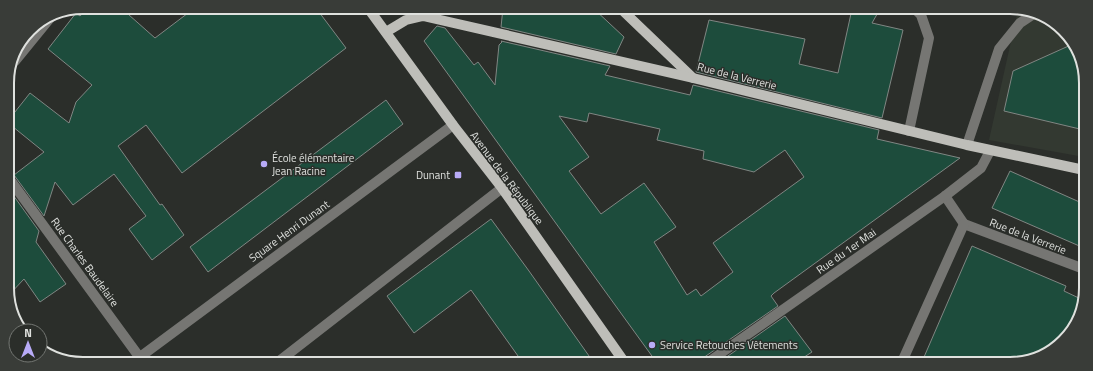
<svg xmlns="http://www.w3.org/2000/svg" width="1093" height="371" font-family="'Titillium Web',sans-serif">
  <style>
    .built { fill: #333931 }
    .building { fill: #1d4c3c; stroke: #808683; fill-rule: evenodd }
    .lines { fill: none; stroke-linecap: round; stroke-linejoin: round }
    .minor { stroke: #767673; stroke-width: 10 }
    .major { stroke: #bebeb9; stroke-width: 10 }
    .poi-dot { fill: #b8abf7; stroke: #2b2e2a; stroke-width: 1.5 }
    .labels { text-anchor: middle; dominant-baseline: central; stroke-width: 3; stroke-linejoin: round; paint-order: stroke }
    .street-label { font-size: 11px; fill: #dfe1de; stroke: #2b2e2a }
    .poi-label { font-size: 11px; fill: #dfe1de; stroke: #2b2e2a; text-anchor: start }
    .rim { fill: none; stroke: #dfe1de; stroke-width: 2 }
  </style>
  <rect width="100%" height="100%" fill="#2b2e2a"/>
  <!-- built -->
  <path class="built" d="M1018,10H1030L1067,33L1085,68L1084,157L989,140Z"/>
  <!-- building -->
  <g class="building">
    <path d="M88,7H120L155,38L196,7L316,8L346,48L182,173L146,125L118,146L160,205L162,204L184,235L152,260L129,229L146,216L114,174L73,205L55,182L44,216L14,175L44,152L7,122L30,93L69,123L76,102L92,85L48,49L76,13L80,16Z"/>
    <path d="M503,8H593L624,37L616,54L501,27Z"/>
    <path d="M852,9H880L872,23L903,30L882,118L696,72L709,20L805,39L799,64L838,73Z"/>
    <path d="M437,26L445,28L474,65L478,62L495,85L499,45L502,42L501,41L610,66L605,75L690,95L693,85L879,130L877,139L960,158L774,293L771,296L778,306L703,358L701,363H657L424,41ZM589,113L660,129L657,140L704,151L703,159L754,172L785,150L804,177L713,243L733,272L701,296L696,289L687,295L654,242L676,227L644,183L601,214L569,171L589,157L559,116L587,122Z"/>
    <path d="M1073,44L1085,68L1084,130L1004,111L1013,71Z"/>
    <path d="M386,100L403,124L208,272L190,247Z"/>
    <path d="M1010,171L1084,204V248L992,208Z"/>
    <path d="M8,188L39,231L36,242L66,284L40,302L24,279L8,296Z"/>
    <path d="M491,219L529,271L594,363H523L471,290L414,333L387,296Z"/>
    <path d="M972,246L1066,286L1064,291L1083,300V308L1057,348L1015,364H921Z"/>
    <path d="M785,316L812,352L795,363H718Z"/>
  </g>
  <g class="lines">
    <!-- minor -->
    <g class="minor">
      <path d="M15,61L55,12"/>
      <path d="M909,131L929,38L921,15L915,9"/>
      <path d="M967,145L999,49L1020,23L1035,13"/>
      <path d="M8,177L143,362"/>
      <path d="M945,196L964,224"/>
      <path d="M964,224L1084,269"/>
      <path d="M140,357L453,125"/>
      <path d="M278,362L502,188"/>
      <path d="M707,363L945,196L981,168L990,151"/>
      <path d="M901,364L964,224"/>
    </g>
    <!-- major -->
    <g class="major">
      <path d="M368,8L453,125L502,188L625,363"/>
      <path d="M620,8L693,78"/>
      <path d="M386,32L406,20L423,16L693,78L967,145L1084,170"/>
    </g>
  </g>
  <!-- markers -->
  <g class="poi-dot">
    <circle cx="264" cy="164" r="4"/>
    <rect x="454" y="171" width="8" height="8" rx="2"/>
    <circle cx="652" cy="345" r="4"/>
  </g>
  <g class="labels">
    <!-- street labels -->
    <g class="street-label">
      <text transform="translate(737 76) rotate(14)">Rue de la Verrerie</text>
      <text transform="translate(507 178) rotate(53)">Avenue de la République</text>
      <text transform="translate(289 231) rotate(-36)">Square Henri Dunant</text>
      <text transform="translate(1028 236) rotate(21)">Rue de la Verrerie</text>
      <text transform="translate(846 251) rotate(-35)">Rue du 1er Mai</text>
      <text transform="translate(85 262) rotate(54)">Rue Charles Baudelaire</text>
    </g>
    <!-- poi labels -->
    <g class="poi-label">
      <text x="272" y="158">École élémentaire<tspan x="272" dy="13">Jean Racine</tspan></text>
      <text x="450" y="175" text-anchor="end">Dunant</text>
      <text x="660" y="345">Service Retouches Vêtements</text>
    </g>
  </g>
  <!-- crop -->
  <path d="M0 0H1093V371H0ZM83 14H1010A69 69 0 0 1 1079 83V288A69 69 0 0 1 1010 357H83A69 69 0 0 1 14 288V83A69 69 0 0 1 83 14Z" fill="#393c38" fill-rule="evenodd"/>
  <path class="rim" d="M83 14H1010A69 69 0 0 1 1079 83V288A69 69 0 0 1 1010 357H83A69 69 0 0 1 14 288V83A69 69 0 0 1 83 14Z"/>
  <!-- north arrow -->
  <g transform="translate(28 343)"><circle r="19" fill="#2b2e2a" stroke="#737672"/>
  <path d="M0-3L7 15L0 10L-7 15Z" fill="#b8abf7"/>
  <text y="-6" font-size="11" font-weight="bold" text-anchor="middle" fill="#dfe1de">N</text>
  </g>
</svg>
